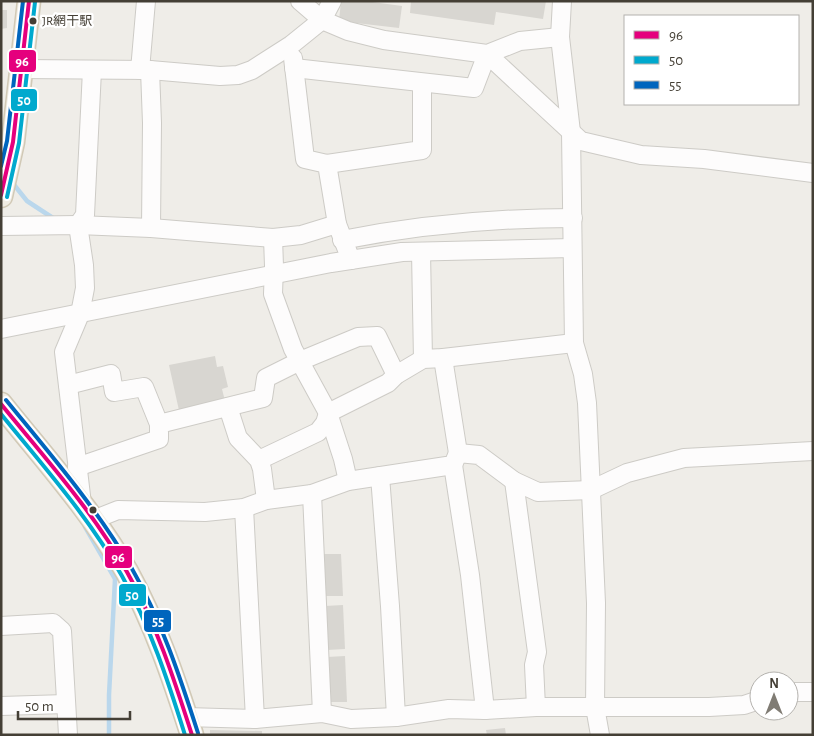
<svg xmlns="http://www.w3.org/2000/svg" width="814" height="736" font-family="'Alegreya Sans','Noto Sans JP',sans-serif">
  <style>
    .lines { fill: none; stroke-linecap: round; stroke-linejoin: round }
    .stream { stroke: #bad7ec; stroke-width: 4.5 }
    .building { fill: #d8d6d1 }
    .minor-casing { stroke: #cdcbc6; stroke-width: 20 }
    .major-casing { stroke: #d1c9b6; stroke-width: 25 }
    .minor { stroke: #fdfcfc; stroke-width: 18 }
    .major { stroke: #f0ece3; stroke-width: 22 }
    .bus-1-casing { stroke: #fff; stroke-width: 8 }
    .bus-2-casing { stroke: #fff; stroke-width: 8 }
    .bus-3-casing { stroke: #fff; stroke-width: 8 }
    .bus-1 { stroke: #e5007d; stroke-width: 4 }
    .bus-2 { stroke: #00a9ce; stroke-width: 4 }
    .bus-3 { stroke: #0065bd; stroke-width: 4 }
    .bus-dot { fill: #443f35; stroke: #fff; stroke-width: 2 }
    .labels { text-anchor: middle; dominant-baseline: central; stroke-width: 4.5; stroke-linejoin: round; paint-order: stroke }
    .bus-label { font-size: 13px; fill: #443f35; stroke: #fff; text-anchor: start }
    .line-badge { stroke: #fff; stroke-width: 2 }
    .badge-label { font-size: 14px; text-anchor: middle; font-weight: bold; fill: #fff }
  </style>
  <rect width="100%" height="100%" fill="#efede8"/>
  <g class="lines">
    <!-- stream -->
    <g class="stream">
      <path d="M11,181L27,201L56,220"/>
      <path d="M85,527L115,579L109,695V735"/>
    </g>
  </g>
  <!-- building -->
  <g class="building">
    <path d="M341,1H365L402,6L399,28L339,21Z"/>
    <path d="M411,1H546L543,19L496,12L494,25L410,13Z"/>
    <path d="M1,10H7V28L1,29Z"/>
    <path d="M215,356L217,367L223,366L228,387L222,389L226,405L180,415L169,365Z"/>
    <path d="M323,554H341L343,596H324Z"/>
    <path d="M343,605L345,649L327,650L325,606Z"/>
    <path d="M345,656L347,702H329L327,657Z"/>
    <path d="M505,728L506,735H487L486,730Z"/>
    <path d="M210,730L262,731V735H210Z"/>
  </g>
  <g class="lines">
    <defs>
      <g id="minor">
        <path d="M300,1L322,20L348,31L384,40L487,54L520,41L560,37"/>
        <path d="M562,1L560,37L571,132L574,343L583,374L587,403L596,603L595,707L600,735"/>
        <path d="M293,58L305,159L327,164L337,224L351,260"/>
        <path d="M294,68L474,88L487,54L581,141L641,155L704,159L813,173"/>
        <path d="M21,69L150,70L220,76L238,75L252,70L291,45L322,20L332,1"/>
        <path d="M140,70L146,1"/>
        <path d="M150,70L152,123L151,228"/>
        <path d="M327,164L422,150V83"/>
        <path d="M1,226L78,225L151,228L273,238L301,235L337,224"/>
        <path d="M273,238L274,266L273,294L293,349L328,413L343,459L348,481"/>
        <path d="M342,240C418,225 495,218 573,218"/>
        <path d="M421,252L423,359"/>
        <path d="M1,329L331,263L402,252L572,248"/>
        <path d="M443,358L458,453"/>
        <path d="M68,385L111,374L114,392L144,387L159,424"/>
        <path d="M228,407L238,438L259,460L262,469L266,500"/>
        <path d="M259,460L318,432L325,423L328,413L388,383L396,375L423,359L443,358L574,343"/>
        <path d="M453,465L470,575L485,710"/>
        <path d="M77,467L159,439V424L263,398L266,378L300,361L358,337L377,336L396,375"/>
        <path d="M380,476L390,606L396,717"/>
        <path d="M514,481L537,652L534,665L536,707"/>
        <path d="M312,494L322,713"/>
        <path d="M82,504L64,352L80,314L85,288L84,265L78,225L85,215L92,70"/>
        <path d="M244,508L255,719"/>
        <path d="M93,520L118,510L205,512L244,508L266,500L312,494L348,481L453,465L458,453L479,455L514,481L538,492L591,490L627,473L684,458L813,451"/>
        <path d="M1,626L53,623L62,631L68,735"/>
        <path d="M789,692H813"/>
        <path d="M1,706L66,704"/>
        <path d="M186,717L255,719L322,713L351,719L396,717L449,709L485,710L536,707H709L744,705L759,700"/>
      </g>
      <g id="major">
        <path d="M1,196L13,142L29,1"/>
        <path d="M1,404C45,459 92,511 127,572C155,623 174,679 192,735"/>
      </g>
    </defs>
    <!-- minor casing -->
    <use href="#minor" class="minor-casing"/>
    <!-- major casing -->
    <use href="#major" class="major-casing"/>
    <!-- minor -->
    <use href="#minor" class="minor"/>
    <!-- major -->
    <use href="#major" class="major"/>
    <defs>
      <g id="bus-1">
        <path d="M1,195L13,142L29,1"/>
        <path d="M1,404C45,458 93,511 127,572C156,623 174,679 192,735"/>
      </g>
      <g id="bus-2">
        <path d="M7,197L19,143L35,2"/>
        <path d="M1,414C43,466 89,517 122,576C150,626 168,681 185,735"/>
      </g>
      <g id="bus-3">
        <path d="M1,166L7,141L23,1"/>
        <path d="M6,400C50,454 96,507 131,567C161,619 180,677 198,733"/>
      </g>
    </defs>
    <!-- bus-1 casing -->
    <use href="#bus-1" class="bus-1-casing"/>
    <!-- bus-2 casing -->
    <use href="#bus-2" class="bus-2-casing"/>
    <!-- bus-3 casing -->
    <use href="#bus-3" class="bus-3-casing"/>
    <!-- bus-1 -->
    <use href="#bus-1" class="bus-1"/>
    <!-- bus-2 -->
    <use href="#bus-2" class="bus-2"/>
    <!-- bus-3 -->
    <use href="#bus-3" class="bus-3"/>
  </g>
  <!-- markers -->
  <g class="bus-dot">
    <circle cx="33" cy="21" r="4.5"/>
    <circle cx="93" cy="510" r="4.5"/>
  </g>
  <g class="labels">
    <!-- bus labels -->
    <g class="bus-label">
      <text x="42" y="21">JR網干駅</text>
    </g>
  </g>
  <g class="line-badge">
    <rect x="8" y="49" width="29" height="24" rx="5" fill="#e5007d"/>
    <rect x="10" y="88" width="28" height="24" rx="5" fill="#00a9ce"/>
    <rect x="104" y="545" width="29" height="24" rx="5" fill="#e5007d"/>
    <rect x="118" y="583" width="29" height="24" rx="5" fill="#00a9ce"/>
    <rect x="143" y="609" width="29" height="24" rx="5" fill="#0065bd"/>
  </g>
  <g class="badge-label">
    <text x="22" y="66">96</text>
    <text x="24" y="105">50</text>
    <text x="118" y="562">96</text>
    <text x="132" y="600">50</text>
    <text x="158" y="626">55</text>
  </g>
  <!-- border -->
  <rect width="814" height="736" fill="none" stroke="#443f35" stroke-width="5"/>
  <!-- legend -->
  <rect x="624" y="15" width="175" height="90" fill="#ffffff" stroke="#b4b2ae"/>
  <rect x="634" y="31" width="25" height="8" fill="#e5007d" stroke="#b4b2ae"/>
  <text x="669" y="40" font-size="15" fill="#443f35">96</text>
  <rect x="634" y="56" width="25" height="8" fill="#00a9ce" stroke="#b4b2ae"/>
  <text x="669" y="65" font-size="15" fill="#443f35">50</text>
  <rect x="634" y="81" width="25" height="8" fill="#0065bd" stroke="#b4b2ae"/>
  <text x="669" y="90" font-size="15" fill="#443f35">55</text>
  <!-- north arrow -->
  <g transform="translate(774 696)"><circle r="24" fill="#ffffff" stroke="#b4b2ae"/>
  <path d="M0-4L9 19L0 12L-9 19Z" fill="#807c74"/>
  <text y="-8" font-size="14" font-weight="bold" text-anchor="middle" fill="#443f35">N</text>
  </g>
  <!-- scale -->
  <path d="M18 711v8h112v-8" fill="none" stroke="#443f35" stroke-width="2.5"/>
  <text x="25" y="711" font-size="15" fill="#443f35" stroke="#ffffff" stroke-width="4" paint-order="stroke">50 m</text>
</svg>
